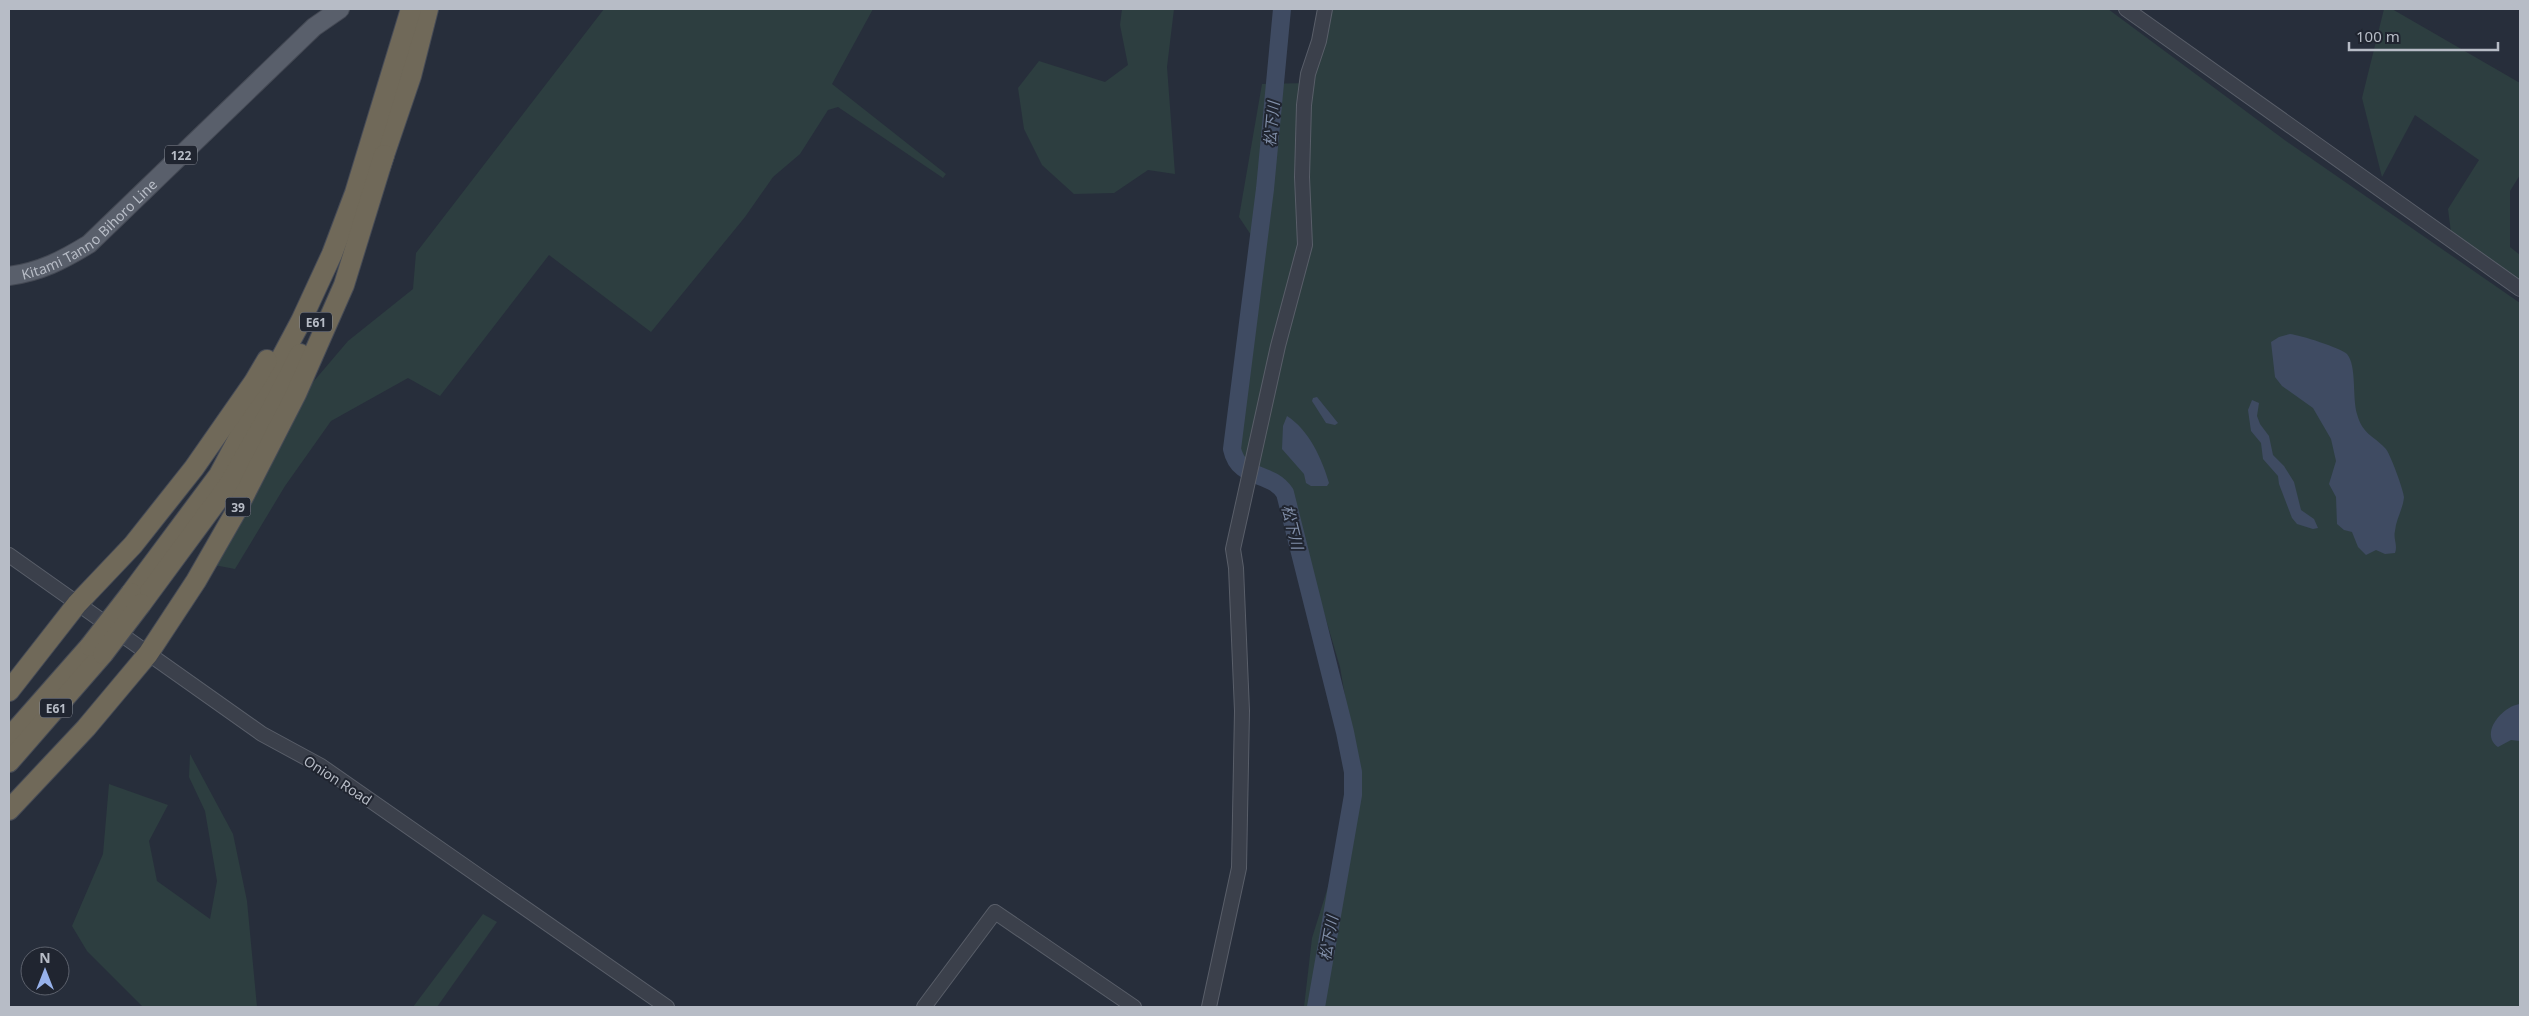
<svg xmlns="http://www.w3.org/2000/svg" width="2529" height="1016" font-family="'Noto Sans','Noto Sans JP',sans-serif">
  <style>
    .green { fill: #2d3e40 }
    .water { fill: #3f4b62 }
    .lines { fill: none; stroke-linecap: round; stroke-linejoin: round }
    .river { stroke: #3f4b62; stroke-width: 18 }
    .minor-casing { stroke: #595e69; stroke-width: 16 }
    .major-casing { stroke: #444954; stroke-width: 20 }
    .highway-casing { stroke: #464b56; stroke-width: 22 }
    .minor { stroke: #3b404b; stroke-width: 14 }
    .major { stroke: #595f6b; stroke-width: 18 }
    .highway { stroke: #706959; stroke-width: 20 }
    .highway-bridge-casing { stroke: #464b56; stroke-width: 22; stroke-linecap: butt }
    .highway-bridge { stroke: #706959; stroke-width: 20 }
    .labels { text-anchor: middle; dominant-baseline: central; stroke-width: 4; stroke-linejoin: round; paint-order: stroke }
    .shield { fill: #202530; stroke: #8a8f99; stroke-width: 1 }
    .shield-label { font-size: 12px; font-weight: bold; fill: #b7bcc6 }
    .street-label { font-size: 14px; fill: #b7bcc6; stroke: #202530 }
    .water-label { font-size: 15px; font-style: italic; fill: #8290aa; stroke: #202530 }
  </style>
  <rect width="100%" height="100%" fill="#272e3b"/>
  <!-- green -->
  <g class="green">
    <path d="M604,9H873L832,84L946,174L943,178L838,107L828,110L800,154L773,177L745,217L651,332L549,255L440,396L408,378L331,421L285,486L235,569L214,565L308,388L348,341L413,289L416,253Z"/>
    <path d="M1122,9H1174L1167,67L1175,174L1148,170L1114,193L1074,194L1042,165L1024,129L1018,88L1039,61L1105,82L1128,65L1120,25Z"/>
    <path d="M1323,9H2108L2286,141L2520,303V1007H1304L1312,938L1360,784L1340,667L1285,481L1234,469L1225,440L1251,235L1239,217L1262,84L1311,83Z"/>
    <path d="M2384,9H2392L2520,83V175L2510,191V247L2520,255V281L2451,232L2448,209L2479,160L2415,115L2382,177L2362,98Z"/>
    <path d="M190,754L233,834L247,901L257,1007H143L87,951L72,926L103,854L109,784L168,805L149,841L157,881L210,919L217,881L205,811L189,777Z"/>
    <path d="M483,914L497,922L437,1007H413Z"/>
  </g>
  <!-- water -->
  <g class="water">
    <path d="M2290,334C2300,335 2341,348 2347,354C2357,366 2352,397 2357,414C2363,435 2372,434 2385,448C2390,452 2404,492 2404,497C2403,509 2396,519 2395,531C2393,539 2398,545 2395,553L2385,554L2376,550L2366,555L2358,547L2352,532L2344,530L2337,524L2336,497L2329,484L2336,461L2331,439L2313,408L2282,386L2275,377L2271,342L2279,337Z"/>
    <path d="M1317,397L1338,423L1335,425L1326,423L1312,401L1313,398Z"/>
    <path d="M2252,400L2259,403L2257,416L2260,424L2269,436L2273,455L2284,466L2294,482L2301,510L2314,519L2318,528L2313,529L2297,524L2292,518L2279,484L2278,476L2263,459L2261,443L2251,431L2248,410Z"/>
    <path d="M1287,416C1309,430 1322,459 1329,483L1327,486H1311L1306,483L1304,474L1282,449L1283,426Z"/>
    <path d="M2520,704V741L2511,740L2498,747C2479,733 2503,706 2520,704Z"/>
  </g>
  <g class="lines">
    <!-- river -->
    <path class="river" d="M1282,9L1265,189L1232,449C1239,481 1270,470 1285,493L1345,732L1353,772V795L1316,1007"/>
    <defs>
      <g id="minor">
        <path d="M2126,9L2520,289"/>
        <path d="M9,555L262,734L321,766L667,1007"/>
        <path d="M924,1007L995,912L1134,1007"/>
        <path d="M1209,1007L1239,868L1242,711L1236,568L1233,549L1278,346L1305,245L1302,177L1304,105L1308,74L1319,41L1325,9"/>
      </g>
      <g id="major">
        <path id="s1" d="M9,276C40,272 63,260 89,244L314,27L340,9"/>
      </g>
      <g id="highway">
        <path d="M380,167L411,76L428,9"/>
        <path d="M131,593L219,475L301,321L332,254L355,193L411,9"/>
        <path d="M141,604L228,486L273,407L300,354"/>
        <path d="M9,691L77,604L133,545L194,468L254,382L267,360"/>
        <path d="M9,738L90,646"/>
        <path d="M9,762L103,654"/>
        <path d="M9,810L86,728L148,654L196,581L235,513L296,394L344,285L384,155"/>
      </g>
    </defs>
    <!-- minor casing -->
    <use href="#minor" class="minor-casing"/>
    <!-- major casing -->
    <use href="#major" class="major-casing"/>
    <!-- highway casing -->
    <use href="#highway" class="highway-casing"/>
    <!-- minor -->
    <use href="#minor" class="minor"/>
    <!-- major -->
    <use href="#major" class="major"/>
    <!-- highway -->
    <use href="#highway" class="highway"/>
    <defs>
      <g id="highway-bridge">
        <path d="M90,646L131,593"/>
        <path d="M103,654L141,604"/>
      </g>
    </defs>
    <!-- highway-bridge casing -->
    <use href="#highway-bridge" class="highway-bridge-casing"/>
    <!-- highway-bridge -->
    <use href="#highway-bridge" class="highway-bridge"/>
  </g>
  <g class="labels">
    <!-- shield labels -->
    <g class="shield">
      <rect x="165" y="145.5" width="32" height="19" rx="4"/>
      <rect x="300" y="312.5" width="32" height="19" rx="4"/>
      <rect x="225.5" y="497.5" width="25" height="19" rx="4"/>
      <rect x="40" y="698.5" width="32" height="19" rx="4"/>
    </g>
    <g class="shield-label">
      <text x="181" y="155">122</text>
      <text x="316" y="322">E61</text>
      <text x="238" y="507">39</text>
      <text x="56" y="708">E61</text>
    </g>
    <!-- street labels -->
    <g class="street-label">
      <text stroke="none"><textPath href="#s1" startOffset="95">Kitami Tanno Bihoro Line</textPath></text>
      <text transform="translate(338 780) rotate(33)">Onion Road</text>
    </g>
    <!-- water labels -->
    <g class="water-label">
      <text transform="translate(1271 124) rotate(-85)">松下川</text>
      <text transform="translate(1293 527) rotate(76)">松下川</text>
      <text transform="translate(1328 938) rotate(-80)">松下川</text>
    </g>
  </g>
  <!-- border -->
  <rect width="2529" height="1016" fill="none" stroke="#b7bcc6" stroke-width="20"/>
  <!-- north arrow -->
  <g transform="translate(45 971)"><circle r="24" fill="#202530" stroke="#5c616c"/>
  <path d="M0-4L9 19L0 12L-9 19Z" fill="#97b2eb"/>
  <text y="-8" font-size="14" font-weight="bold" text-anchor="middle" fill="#b7bcc6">N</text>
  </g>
  <!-- scale -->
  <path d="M2349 42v8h149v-8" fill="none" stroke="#b7bcc6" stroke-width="2.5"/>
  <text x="2356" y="42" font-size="15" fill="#b7bcc6" stroke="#202530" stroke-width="4" paint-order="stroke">100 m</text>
</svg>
